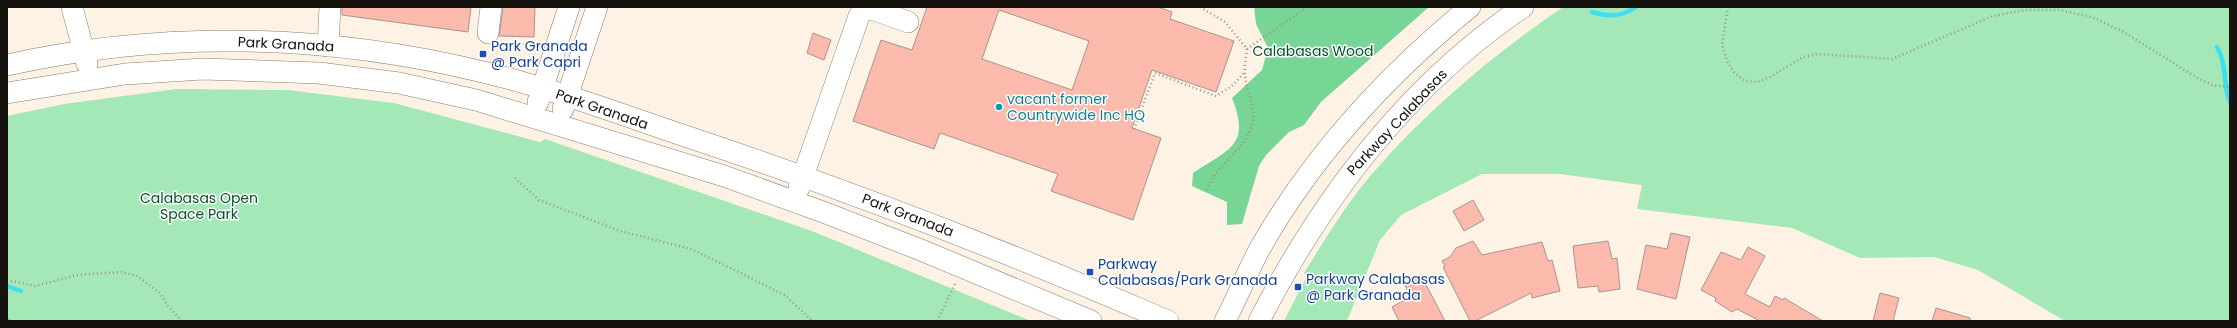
<svg xmlns="http://www.w3.org/2000/svg" width="2237" height="328" font-family="Poppins,sans-serif">
  <style>
    .green { fill: #a4e8b7 }
    .forest { fill: #77d696 }
    .lines { fill: none; stroke-linecap: round; stroke-linejoin: round }
    .stream { stroke: #3ddff0; stroke-width: 4.5 }
    .building { fill: #fbbaac; stroke: #a79591; fill-rule: evenodd }
    .minor-casing { stroke: #877d70; stroke-width: 22 }
    .path { stroke: #9b9388; stroke-width: 2.5; stroke-dasharray: 1 3; stroke-linecap: butt }
    .minor { stroke: #fff; stroke-width: 21 }
    .transit-dot { fill: #1a4fb4; stroke: #fff; stroke-width: 1.5 }
    .culture-dot { fill: #0f9aa8; stroke: #fff; stroke-width: 1.5 }
    .labels { text-anchor: middle; dominant-baseline: central; stroke-width: 3; stroke-linejoin: round; paint-order: stroke }
    .street-label { font-size: 14px; fill: #16130e; stroke: #fff }
    .transit-label { font-size: 14px; fill: #164399; stroke: #fff; text-anchor: start }
    .park-label { font-size: 14px; fill: #065229; stroke: #fff }
    .culture-label { font-size: 14px; fill: #0d838f; stroke: #fff; text-anchor: start }
  </style>
  <rect width="100%" height="100%" fill="#fef2e4"/>
  <!-- green -->
  <g class="green">
    <path d="M1563,7H2230V321H2065L1978,270L1934,257L1860,258L1792,228L1637,209L1642,185L1560,174H1482L1401,215L1380,240L1347,321H1284L1307,276L1304,273C1327,236 1350,198 1379,166C1433,105 1496,53 1563,7Z"/>
    <path d="M176,89L288,90L394,103L540,142L545,139L812,231L1031,321H7V116L64,104Z"/>
  </g>
  <!-- forest -->
  <path class="forest" d="M1254,7H1429L1321,102L1304,125L1289,132L1266,155L1259,166L1242,224L1227,225V202L1192,186L1193,173C1229,149 1251,146 1232,98L1262,70L1268,48L1256,24Z"/>
  <g class="lines">
    <!-- stream -->
    <g class="stream">
      <path d="M1592,12C1609,17 1621,17 1636,7"/>
      <path d="M2217,47C2228,67 2222,83 2230,102"/>
      <path d="M7,286L21,291"/>
      <path d="M7,320L9,321"/>
    </g>
  </g>
  <!-- building -->
  <g class="building">
    <path d="M342,7H471L468,32L342,15Z"/>
    <path d="M503,7H535L534,37L499,36Z"/>
    <path d="M927,7H1158L1172,12L1170,19L1234,41L1216,92L1152,70L1132,128L1161,138L1133,220L1051,191L1058,174L940,133L934,149L853,121L881,40L912,50ZM999,10L1089,41L1072,90L982,59Z"/>
    <path d="M813,33L831,40L824,60L807,53Z"/>
    <path d="M1473,200L1484,220L1464,231L1453,211Z"/>
    <path d="M1671,233L1690,237L1676,299L1637,289L1646,245L1667,249Z"/>
    <path d="M1473,241L1482,255L1542,242L1548,261L1552,260L1560,291L1532,298L1531,293L1475,321H1470L1443,267L1445,266L1442,261L1450,257L1456,248Z"/>
    <path d="M1608,241L1612,259L1617,258L1620,289L1599,292L1598,286L1578,288L1573,246Z"/>
    <path d="M1748,247L1765,256L1745,294L1770,307L1775,296L1783,300L1784,298L1823,321H1760L1737,309L1732,312L1715,301L1716,298L1701,290L1721,252L1741,260Z"/>
    <path d="M1421,275L1445,321H1399L1392,307L1411,296L1404,284Z"/>
    <path d="M1880,293L1899,298L1893,321H1873Z"/>
    <path d="M1936,308L1970,318V321H1932Z"/>
  </g>
  <g class="lines">
    <defs>
      <g id="minor">
        <path d="M72,7L87,64"/>
        <path d="M488,33L491,7"/>
        <path d="M328,46L330,7"/>
        <path d="M7,65C164,30 327,34 483,72C558,90 630,118 703,142C861,195 1015,255 1168,321"/>
        <path d="M7,93L125,74L203,69L319,73L399,83L476,100L724,176L823,212L921,250L1091,321"/>
        <path d="M538,102L569,7"/>
        <path d="M563,109L597,7"/>
        <path d="M799,188L859,16L863,10L872,9L908,22"/>
        <path d="M1225,321C1237,298 1247,273 1259,250C1312,156 1387,75 1470,7"/>
        <path d="M1259,321C1322,198 1408,85 1523,7"/>
      </g>
    </defs>
    <!-- minor casing -->
    <use href="#minor" class="minor-casing"/>
    <!-- path -->
    <g class="path">
      <path d="M1200,7L1225,22L1247,49C1246,57 1244,66 1245,74C1246,93 1259,112 1250,131C1240,154 1215,166 1207,190"/>
      <path d="M1728,7L1722,44L1727,61L1734,72L1745,81L1757,82L1770,77L1803,57L1818,54L1892,59L1993,16L2025,10H2059L2092,17L2122,31L2196,77L2212,85L2230,87"/>
      <path d="M1247,49L1307,7"/>
      <path d="M1134,129L1155,73L1216,96L1232,86L1244,73"/>
      <path d="M515,178L539,200L620,231L691,249L745,275L786,296L812,321"/>
      <path d="M7,280L35,286L77,275L121,272L137,276L160,293L168,306L182,321"/>
      <path d="M937,321L956,282"/>
    </g>
    <!-- minor -->
    <use href="#minor" class="minor"/>
  </g>
  <!-- markers -->
  <g class="transit-dot">
    <rect x="479" y="50" width="8" height="8" rx="2"/>
    <rect x="1086" y="268" width="8" height="8" rx="2"/>
    <rect x="1294" y="283" width="8" height="8" rx="2"/>
  </g>
  <circle class="culture-dot" cx="999" cy="107" r="4"/>
  <g class="labels">
    <!-- street labels -->
    <g class="street-label">
      <text transform="translate(286 44) rotate(3)">Park Granada</text>
      <text transform="translate(602 109) rotate(19)">Park Granada</text>
      <text transform="translate(1397 122) rotate(-47)">Parkway Calabasas</text>
      <text transform="translate(908 215) rotate(21)">Park Granada</text>
    </g>
    <!-- transit labels -->
    <g class="transit-label">
      <text x="491" y="46">Park Granada<tspan x="491" dy="16">@ Park Capri</tspan></text>
      <text x="1098" y="264">Parkway<tspan x="1098" dy="16">Calabasas/Park Granada</tspan></text>
      <text x="1306" y="279">Parkway Calabasas<tspan x="1306" dy="16">@ Park Granada</tspan></text>
    </g>
    <!-- park labels -->
    <g class="park-label">
      <text x="1313" y="51">Calabasas Wood</text>
      <text x="199" y="198">Calabasas Open<tspan x="199" dy="16">Space Park</tspan></text>
    </g>
    <!-- culture labels -->
    <g class="culture-label">
      <text x="1007" y="99">vacant former<tspan x="1007" dy="16">Countrywide Inc HQ</tspan></text>
    </g>
  </g>
  <!-- border -->
  <rect width="2237" height="328" fill="none" stroke="#16130e" stroke-width="16"/>
</svg>
